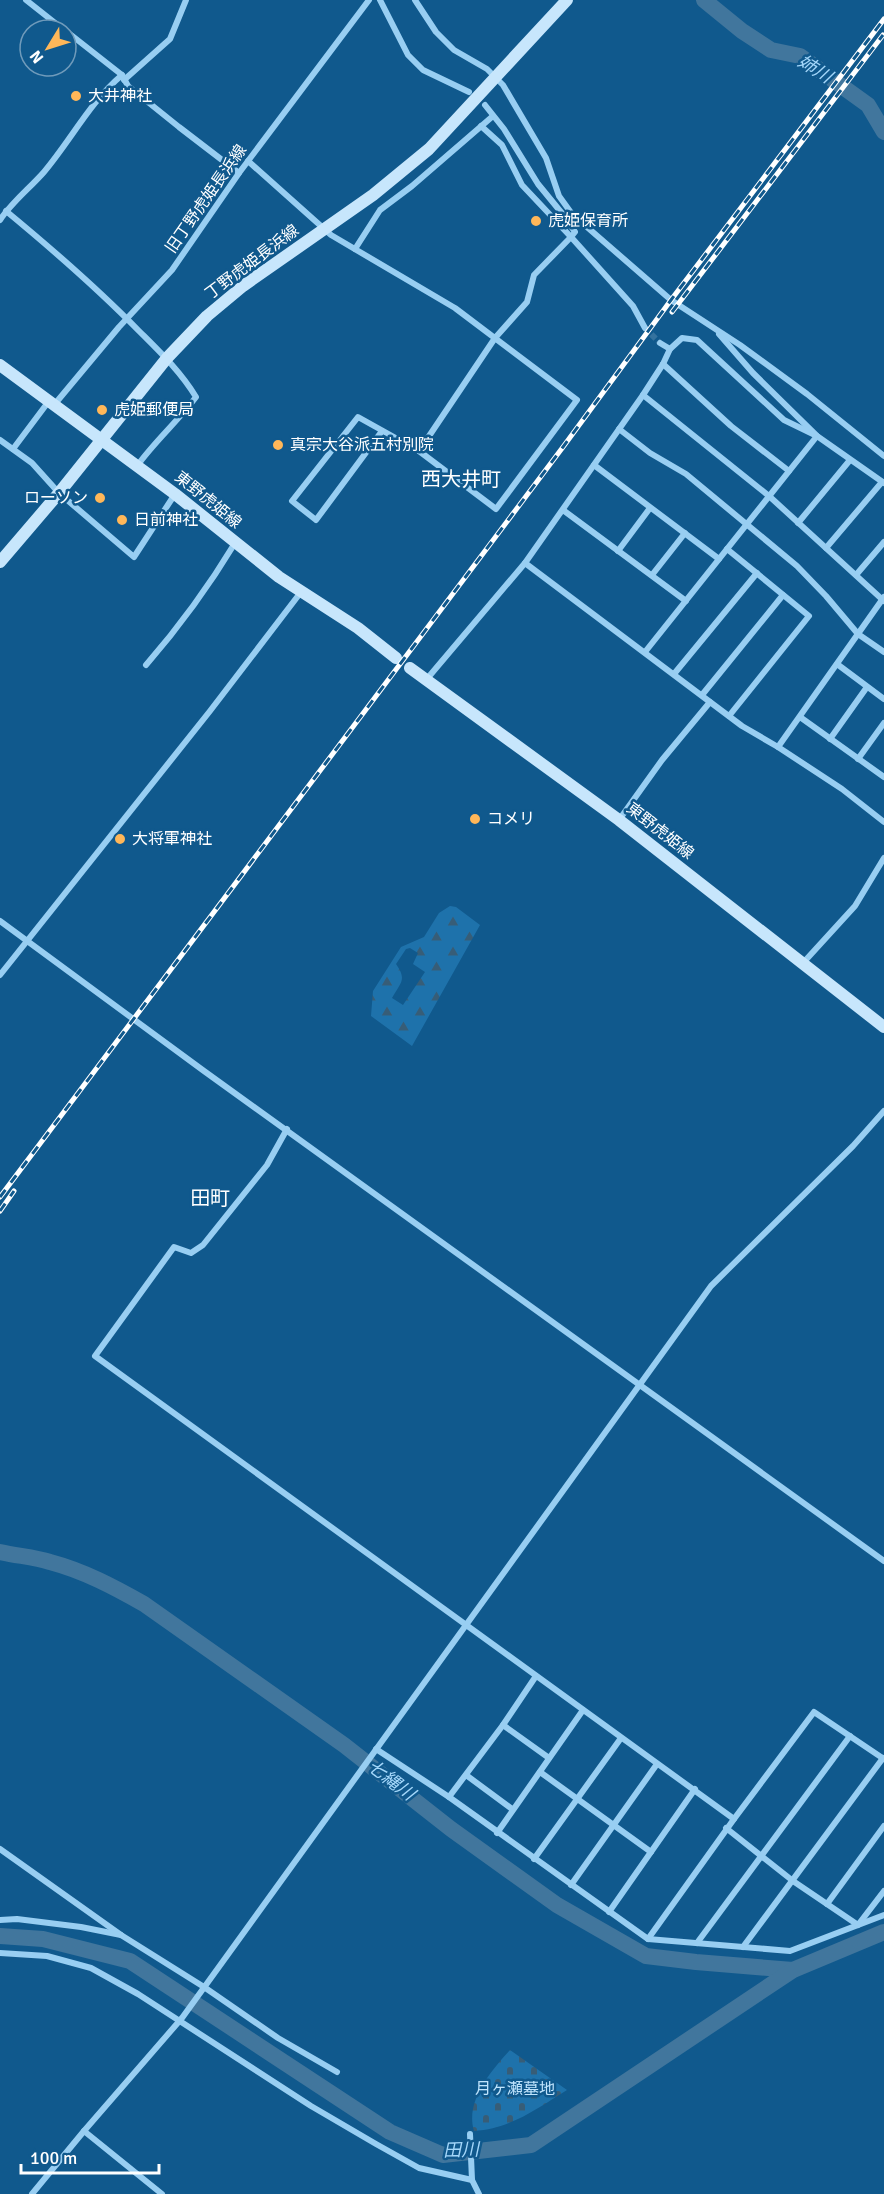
<svg xmlns="http://www.w3.org/2000/svg" width="884" height="2194" font-family="Signika,'Noto Sans JP',sans-serif">
  <style>
    .forest { fill: url(#forest-firs); fill-rule: evenodd }
    .cemetery { fill: url(#cemetery-stones) }
    .lines { fill: none; stroke-linecap: round; stroke-linejoin: round }
    .river { stroke: #41769d; stroke-width: 16 }
    .minor-tunnel { stroke: #34729e; stroke-width: 6; stroke-dasharray: 6 3; stroke-linecap: butt }
    .minor { stroke: #98cef2; stroke-width: 6 }
    .secondary { stroke: #c7e6fc; stroke-width: 12 }
    .rail-casing { stroke: #fff; stroke-width: 5 }
    .rail { stroke: #10598d; stroke-width: 3; stroke-dasharray: 9; stroke-linecap: butt }
    .poi-dot { fill: #ffb759; stroke: #10598d; stroke-width: 2 }
    .labels { text-anchor: middle; dominant-baseline: central; stroke-width: 5; stroke-linejoin: round; paint-order: stroke }
    .poi-label { font-size: 16px; fill: #fff; stroke: #10598d; text-anchor: start }
    .street-label { font-size: 16px; fill: #fff; stroke: #10598d }
    .park-label { font-size: 16px; fill: #bfe4fd; stroke: #10598d }
    .water-label { font-size: 18px; font-style: italic; fill: #a4d7fa; stroke: #10598d }
    .quarter-label { font-size: 20px; fill: #fff; stroke: #10598d }
  </style>
  <defs>
    <pattern id="forest-firs" width="22" height="20" patternUnits="userSpaceOnUse" patternTransform="scale(1.5)"><rect width="22" height="20" fill="#1e72ab"/><path d="M5 1l3.5 6h-7zM16 11l3.5 6h-7z" fill="#375d77"/></pattern>
    <pattern id="cemetery-stones" width="16" height="16" patternUnits="userSpaceOnUse" patternTransform="scale(1.5)"><rect width="16" height="16" fill="#1e72ab"/><path d="M2 7V4a2 2 0 0 1 4 0v3zM10 15v-3a2 2 0 0 1 4 0v3z" fill="#375d77"/></pattern>
  </defs>
  <rect width="100%" height="100%" fill="#10598d"/>
  <!-- forest -->
  <path class="forest" d="M450,906L456,907L480,925L412,1046L371,1016L373,991L401,947L424,937L439,913ZM410,948L418,953L413,964L425,972L403,1005L392,998C401,982 407,980 396,964L406,949Z"/>
  <!-- cemetery -->
  <path class="cemetery" d="M510,2050L567,2090C538,2108 510,2129 474,2131C465,2101 491,2071 510,2050Z"/>
  <g class="lines">
    <!-- river -->
    <g class="river">
      <path d="M704,0L742,31L771,50L800,56L868,105L884,132"/>
      <path d="M0,1552C17,1556 34,1557 50,1562C84,1571 114,1587 144,1604L344,1745L451,1829L557,1905L646,1956L696,1962L793,1970"/>
      <path d="M0,1936L43,1939L130,1961L390,2132L443,2155L531,2145L793,1970L884,1932"/>
    </g>
    <!-- minor-tunnel -->
    <path class="minor-tunnel" d="M645,328L660,343"/>
    <!-- minor -->
    <g class="minor">
      <path d="M26,0L64,30"/>
      <path d="M380,0L408,55L423,70L469,92"/>
      <path d="M415,0L436,32L454,50L487,69L503,85L546,158L559,196L572,214L671,300L740,345L807,394L884,456"/>
      <path d="M66,31L122,75L128,86L179,127L239,173"/>
      <path d="M124,80L170,39L186,0"/>
      <path d="M485,105L504,129L538,184L565,217L575,232L571,237L633,306L645,328"/>
      <path d="M248,161L331,235L455,308L577,400L496,509L419,451L495,338L527,302L534,275L571,237L522,185L502,145L481,126"/>
      <path d="M6,211C52,249 97,288 139,331C160,352 180,371 196,397C178,421 155,441 137,466"/>
      <path d="M0,220C12,202 30,188 44,172C71,140 90,102 122,75"/>
      <path d="M355,249L380,210L412,186L493,116"/>
      <path d="M719,334L753,373L817,436L884,483"/>
      <path d="M660,343L670,349"/>
      <path d="M663,364L731,426L789,471"/>
      <path d="M643,395L769,496L884,601"/>
      <path d="M54,405L119,327L172,270L239,173L369,0"/>
      <path d="M619,429L650,453L686,474L797,566L826,596L858,634L884,652"/>
      <path d="M382,431L316,520L292,501L358,417L419,451"/>
      <path d="M0,440L32,463L59,493L134,557L175,494"/>
      <path d="M13,449L49,401"/>
      <path d="M594,465L719,559"/>
      <path d="M563,510L686,601"/>
      <path d="M798,523L850,460"/>
      <path d="M826,548L882,482"/>
      <path d="M727,549L809,616L729,716"/>
      <path d="M618,551L650,508"/>
      <path d="M525,563L742,726L778,747"/>
      <path d="M652,575L685,533"/>
      <path d="M856,575L884,542"/>
      <path d="M884,597L778,747L842,789L884,822"/>
      <path d="M837,664L884,699"/>
      <path d="M146,665C179,627 209,586 235,543"/>
      <path d="M674,674L757,573"/>
      <path d="M426,680L525,563L643,395L663,364L670,349L682,338L697,340L784,420L817,436L645,652"/>
      <path d="M702,695L783,595"/>
      <path d="M800,717L884,777"/>
      <path d="M830,739L867,687"/>
      <path d="M858,759L884,723"/>
      <path d="M619,820L662,760L710,702"/>
      <path d="M0,921L204,1071L884,1561"/>
      <path d="M803,963L855,906L884,858"/>
      <path d="M0,975L210,711L301,592"/>
      <path d="M287,1129L267,1165L203,1245L191,1253L174,1247L95,1356L734,1819L648,1939"/>
      <path d="M503,1725L549,1758"/>
      <path d="M376,1749L449,1797L648,1939L790,1951L884,1915"/>
      <path d="M540,1772L651,1852"/>
      <path d="M466,1775L512,1809"/>
      <path d="M449,1797L503,1725L536,1676"/>
      <path d="M734,1819L814,1712L884,1759"/>
      <path d="M726,1828L793,1881L858,1925L884,1891"/>
      <path d="M497,1833L583,1710"/>
      <path d="M0,1849L121,1935"/>
      <path d="M534,1859L621,1738"/>
      <path d="M571,1885L657,1764"/>
      <path d="M827,1904L884,1826"/>
      <path d="M609,1912L695,1789"/>
      <path d="M0,1920L17,1919L81,1927L121,1935L204,1987L278,2038L337,2072"/>
      <path d="M697,1943L850,1736"/>
      <path d="M743,1947L883,1758"/>
      <path d="M0,1953L47,1956L91,1968L138,1994L311,2106L376,2144L419,2168L472,2180"/>
      <path d="M84,2131L162,2194"/>
      <path d="M470,2134L472,2180L479,2194"/>
      <path d="M32,2194L84,2131L182,2018L711,1286L853,1146L884,1111"/>
    </g>
    <!-- secondary -->
    <g class="secondary">
      <path d="M0,365L175,494L279,577L358,628L396,658"/>
      <path d="M0,562L59,493L167,358L207,316L243,286L373,195L429,149L567,0"/>
      <path d="M410,668L619,820L884,1027"/>
    </g>
    <defs>
      <g id="rail">
        <path d="M672,312L883,35"/>
        <path d="M0,1197L563,447L671,300L884,19"/>
        <path d="M0,1211L14,1191"/>
      </g>
    </defs>
    <!-- rail casing -->
    <use href="#rail" class="rail-casing"/>
    <!-- rail -->
    <use href="#rail" class="rail"/>
  </g>
  <!-- markers -->
  <g class="poi-dot">
    <circle cx="76" cy="96" r="6"/>
    <circle cx="536" cy="221" r="6"/>
    <circle cx="102" cy="410" r="6"/>
    <circle cx="278" cy="445" r="6"/>
    <circle cx="100" cy="498" r="6"/>
    <circle cx="122" cy="520" r="6"/>
    <circle cx="475" cy="819" r="6"/>
    <circle cx="120" cy="839" r="6"/>
  </g>
  <g class="labels">
    <!-- poi labels -->
    <g class="poi-label">
      <text x="88" y="96">大井神社</text>
      <text x="548" y="221">虎姫保育所</text>
      <text x="114" y="410">虎姫郵便局</text>
      <text x="290" y="445">真宗大谷派五村別院</text>
      <text x="88" y="498" text-anchor="end">ローソン</text>
      <text x="134" y="520">日前神社</text>
      <text x="487" y="819">コメリ</text>
      <text x="132" y="839">大将軍神社</text>
    </g>
    <!-- street labels -->
    <g class="street-label">
      <text transform="translate(206 199) rotate(-55)">旧丁野虎姫長浜線</text>
      <text transform="translate(252 262) rotate(-37)">丁野虎姫長浜線</text>
      <text transform="translate(208 500) rotate(39)">東野虎姫線</text>
      <text transform="translate(660 831) rotate(38)">東野虎姫線</text>
    </g>
    <!-- park labels -->
    <g class="park-label">
      <text x="515" y="2089">月ヶ瀬墓地</text>
    </g>
    <!-- water labels -->
    <g class="water-label">
      <text transform="translate(815 69) rotate(32)">姉川</text>
      <text transform="translate(391 1780) rotate(37)">七縄川</text>
      <text transform="translate(461 2150) rotate(-2)">田川</text>
    </g>
    <!-- quarter labels -->
    <g class="quarter-label">
      <text x="461" y="479">西大井町</text>
      <text x="210" y="1198">田町</text>
    </g>
  </g>
  <!-- north arrow -->
  <g transform="translate(48 48) rotate(232)"><circle r="28" fill="#10598d" stroke="#709bbb" stroke-width="1.5"/>
  <path d="M0-4.5L10 22L0 15L-10 22Z" fill="#ffb759"/>
  <text y="-9" font-size="16" font-weight="bold" text-anchor="middle" fill="#ffffff">N</text>
  </g>
  <!-- scale -->
  <path d="M21 2164v9h138v-9" fill="none" stroke="#ffffff" stroke-width="3"/>
  <text x="30" y="2164" font-size="18" fill="#ffffff" stroke="#10598d" stroke-width="4.5" paint-order="stroke">100 m</text>
</svg>
